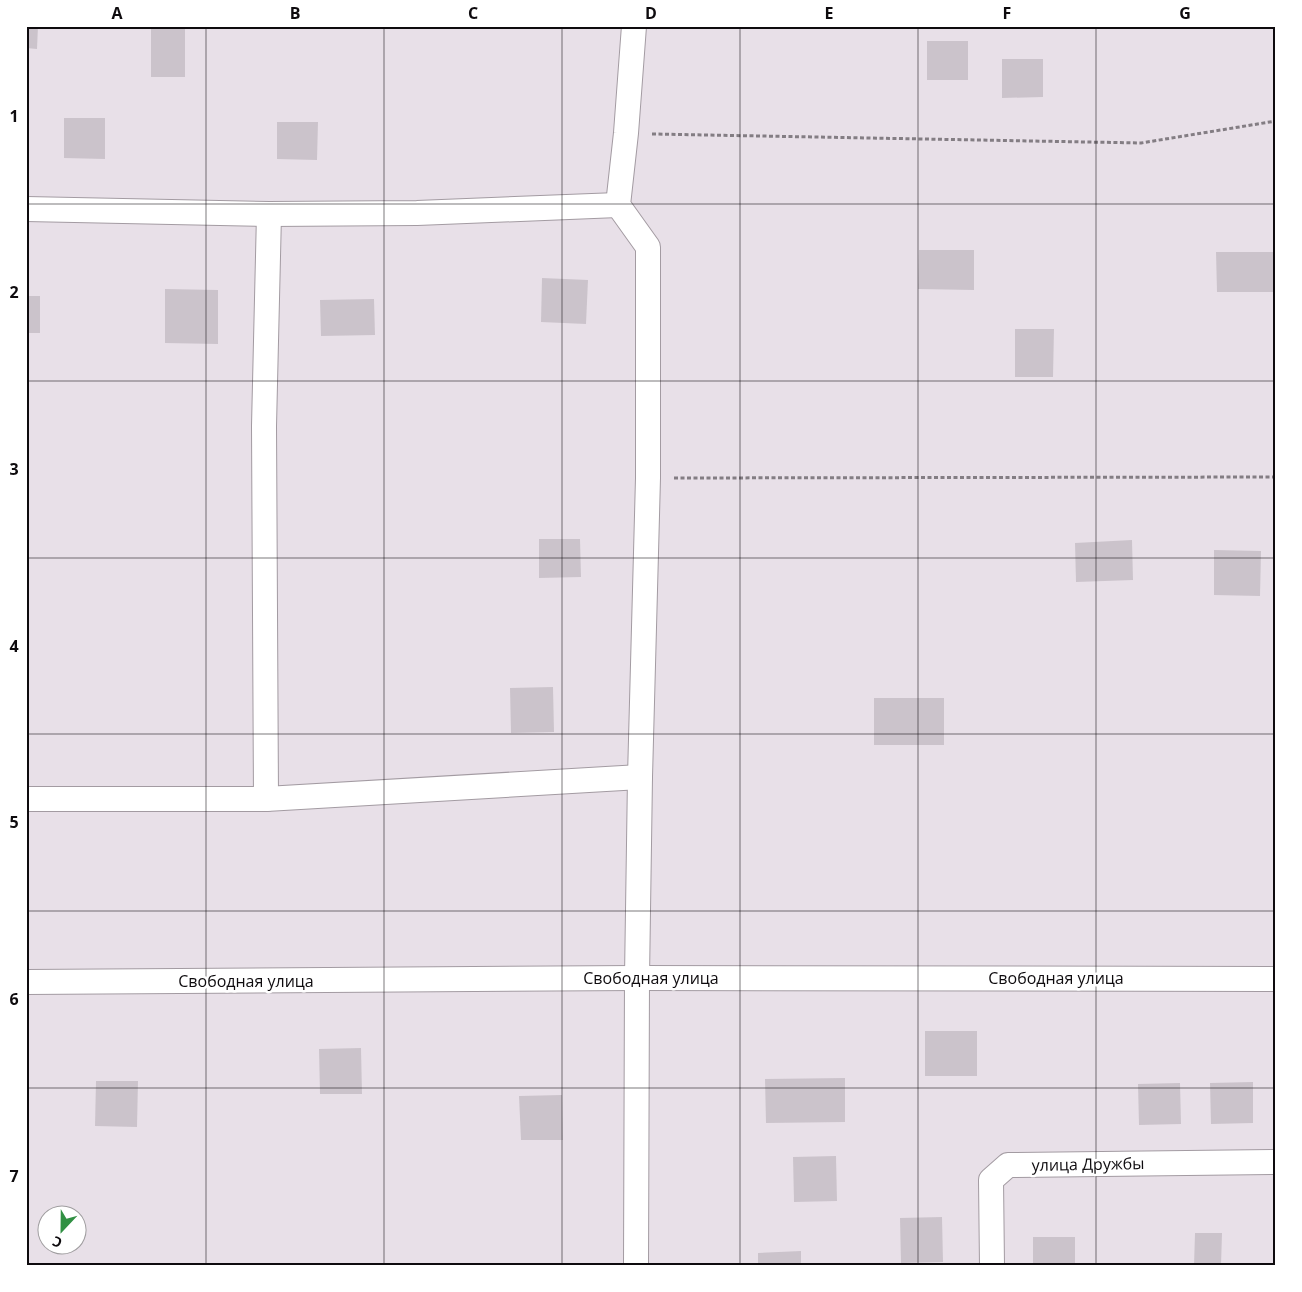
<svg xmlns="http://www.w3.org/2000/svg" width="1302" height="1292" font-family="'Open Sans',sans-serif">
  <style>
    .building { fill: #cbc3cb }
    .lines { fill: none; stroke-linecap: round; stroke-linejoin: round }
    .minor-casing { stroke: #a39ba2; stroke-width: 26 }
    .path { stroke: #837d83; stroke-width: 3; stroke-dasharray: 4 2.5; stroke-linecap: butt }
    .minor { stroke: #fff; stroke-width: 24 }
    .grid { fill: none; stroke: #0e0b0e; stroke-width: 1; stroke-opacity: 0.55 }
    .labels { text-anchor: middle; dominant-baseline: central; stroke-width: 5; stroke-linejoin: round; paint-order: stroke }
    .street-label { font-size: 16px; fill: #0e0b0e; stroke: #fff }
    .neatline { fill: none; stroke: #0e0b0e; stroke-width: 2 }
    .grid-label { font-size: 16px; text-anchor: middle; font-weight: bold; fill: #0e0b0e }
  </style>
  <rect width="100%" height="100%" fill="#e8e0e8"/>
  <!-- building -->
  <g class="building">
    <path d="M26,26H38L37,49L26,48Z"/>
    <rect x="151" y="26" width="34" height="51"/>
    <rect x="927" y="41" width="41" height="39"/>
    <path d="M1002,59H1043V97L1002,98Z"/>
    <path d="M64,118H105V159L64,158Z"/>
    <path d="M277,122H318L317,160L277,159Z"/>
    <path d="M919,250H974V290L918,289Z"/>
    <path d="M1216,252H1275L1276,292H1217Z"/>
    <path d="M542,278L588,280L586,324L541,322Z"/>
    <path d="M165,289L218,290V344L165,343Z"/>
    <rect x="26" y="296" width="14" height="37"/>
    <path d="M374,299L375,335L321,336L320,300Z"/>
    <path d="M1015,329H1054L1053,377H1015Z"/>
    <path d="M539,539H580L581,577L539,578Z"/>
    <path d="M1132,540L1133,580L1076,582L1075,543Z"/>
    <path d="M1214,550L1261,551L1260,596L1214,595Z"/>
    <path d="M553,687L554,732L511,733L510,688Z"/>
    <rect x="874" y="698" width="70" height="47"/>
    <rect x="925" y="1031" width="52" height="45"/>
    <path d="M361,1048L362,1094H320L319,1049Z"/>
    <path d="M845,1078V1122L766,1123L765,1079Z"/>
    <path d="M96,1081H138L137,1127L95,1126Z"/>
    <path d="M1253,1082V1123L1211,1124L1210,1083Z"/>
    <path d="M1180,1083L1181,1124L1139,1125L1138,1084Z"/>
    <path d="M562,1095L563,1140H521L519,1096Z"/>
    <path d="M836,1156L837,1201L794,1202L793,1157Z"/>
    <path d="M942,1217L943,1262L901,1263L900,1218Z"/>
    <path d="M1195,1233H1222L1221,1266H1194Z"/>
    <rect x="1033" y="1237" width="42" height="29"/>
    <path d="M801,1251V1266H758V1253Z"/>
  </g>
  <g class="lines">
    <defs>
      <g id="minor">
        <path d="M634,26L626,133L618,205L648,247V478L640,777L637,978L636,1266"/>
        <path d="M26,209L269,214L417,213L618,205"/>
        <path d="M26,799H266L640,777"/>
        <path d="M266,799L264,426L269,214"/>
        <path d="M26,982L637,978L1276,979"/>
        <path d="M992,1266L991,1180L1008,1165L1276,1162"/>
      </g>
    </defs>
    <!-- minor casing -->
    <use href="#minor" class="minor-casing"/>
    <!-- path -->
    <g class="path">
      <path d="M652,134L1141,143L1276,121"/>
      <path d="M674,478L1276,477"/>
    </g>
    <!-- minor -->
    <use href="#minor" class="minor"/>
  </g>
  <!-- grid -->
  <path class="grid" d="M206,26V1266M384,26V1266M562,26V1266M740,26V1266M918,26V1266M1096,26V1266M26,204H1276M26,381H1276M26,558H1276M26,734H1276M26,911H1276M26,1088H1276"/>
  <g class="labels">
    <!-- street labels -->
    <g class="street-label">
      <text x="651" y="978">Свободная улица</text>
      <text x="1056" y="978">Свободная улица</text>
      <text x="246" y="981">Свободная улица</text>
      <text transform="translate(1088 1164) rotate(-1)">улица Дружбы</text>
    </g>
  </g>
  <!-- border -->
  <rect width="1302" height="1292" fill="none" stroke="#ffffff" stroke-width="55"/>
  <!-- north arrow -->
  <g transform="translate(62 1230) rotate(202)"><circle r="24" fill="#ffffff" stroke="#9f9d9f"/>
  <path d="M0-4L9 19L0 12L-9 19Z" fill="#309043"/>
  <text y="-8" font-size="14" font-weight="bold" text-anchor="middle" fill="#0e0b0e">С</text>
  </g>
  <rect x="28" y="28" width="1246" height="1236" class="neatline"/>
  <g class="grid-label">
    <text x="117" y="19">A</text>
    <text x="295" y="19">B</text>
    <text x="473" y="19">C</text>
    <text x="651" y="19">D</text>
    <text x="829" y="19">E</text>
    <text x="1007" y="19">F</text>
    <text x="1185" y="19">G</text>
    <text x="14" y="122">1</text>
    <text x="14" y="298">2</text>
    <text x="14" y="475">3</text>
    <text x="14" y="652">4</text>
    <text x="14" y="828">5</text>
    <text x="14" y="1005">6</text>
    <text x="14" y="1182">7</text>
  </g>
</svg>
